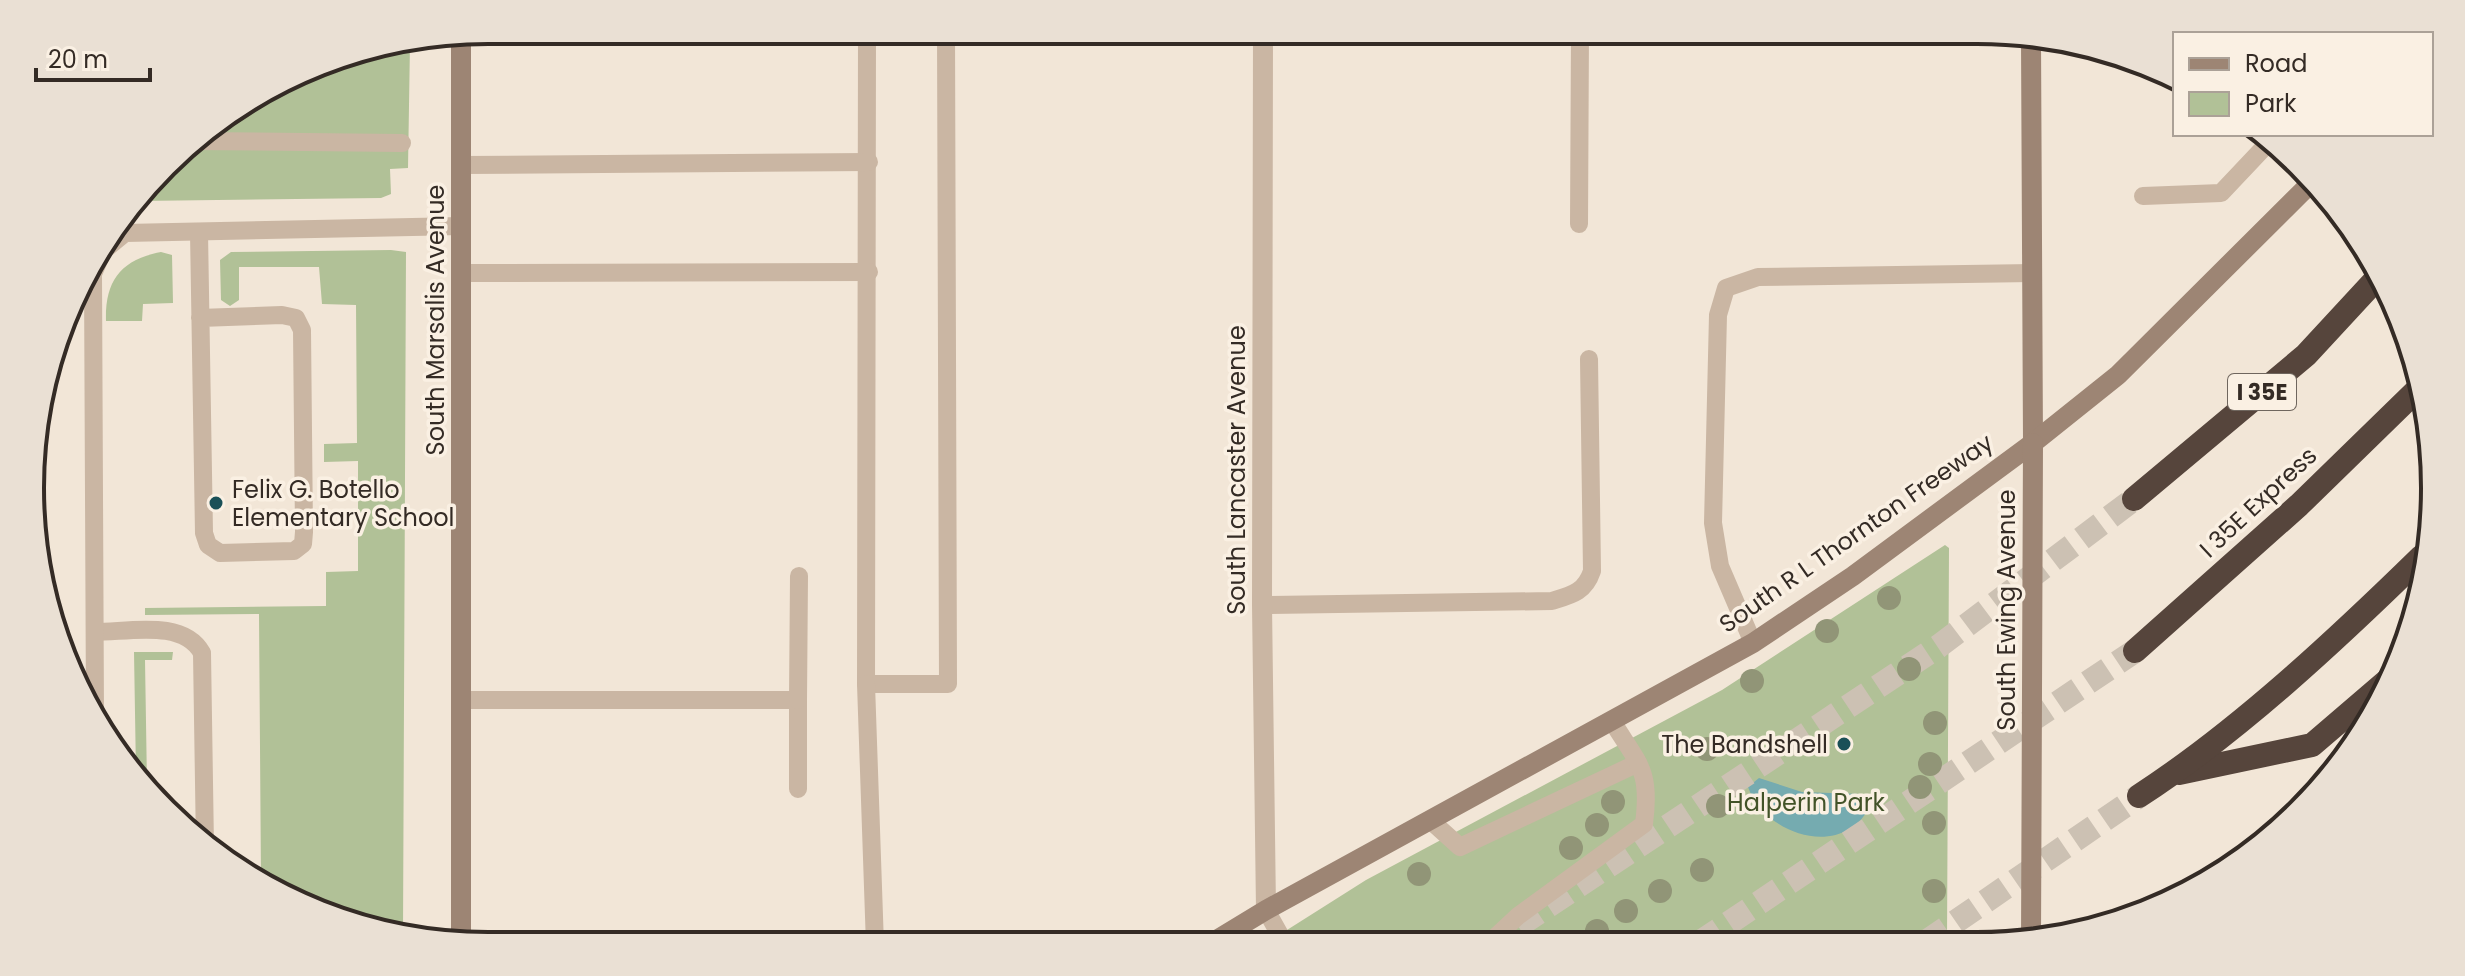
<svg xmlns="http://www.w3.org/2000/svg" width="2465" height="976" font-family="Poppins,sans-serif">
  <style>
    .green { fill: #b1c197 }
    .water { fill: #75abb0 }
    .lines { fill: none; stroke-linecap: round; stroke-linejoin: round }
    .highway-tunnel { stroke: #ccc1b3; stroke-width: 24; stroke-dasharray: 24 12; stroke-linecap: butt }
    .lane { stroke: #cab6a3; stroke-width: 18 }
    .street { stroke: #cab6a3; stroke-width: 20 }
    .secondary { stroke: #9d8574; stroke-width: 20 }
    .highway { stroke: #56453c; stroke-width: 24 }
    .secondary-bridge { stroke: #9d8574; stroke-width: 20 }
    .tree { fill: #919577 }
    .poi-dot { fill: #1a5057; stroke: #faf0e3; stroke-width: 3 }
    .labels { text-anchor: middle; dominant-baseline: central; stroke-width: 7; stroke-linejoin: round; paint-order: stroke }
    .shield { fill: #faf0e3; stroke: #6f665e; stroke-width: 2 }
    .shield-label { font-size: 22px; font-weight: bold; fill: #342b25 }
    .street-label { font-size: 24px; fill: #342b25; stroke: #faf0e3 }
    .poi-label { font-size: 24px; fill: #342b25; stroke: #faf0e3; text-anchor: start }
    .park-label { font-size: 24px; fill: #425328; stroke: #faf0e3 }
    .rim { fill: none; stroke: #342b25; stroke-width: 4 }
  </style>
  <rect width="100%" height="100%" fill="#f2e6d7"/>
  <!-- green -->
  <g class="green">
    <path d="M410,43L408,168L390,169L391,194L381,198L139,201L186,143L340,54Z"/>
    <path d="M391,250L406,252L403,932L341,922L261,879L259,614L145,615V608L326,606V572L358,571V461L324,462V444L357,443L356,305L322,304L319,267H239V300L230,306L221,300L220,260L231,252Z"/>
    <path d="M161,252L172,255L173,303L143,304L142,321H106C105,280 121,260 161,252Z"/>
    <path d="M44,400V482L36,486L34,428Z"/>
    <path d="M1945,545L1949,548L1947,942L1265,944L1366,880L1722,690Z"/>
    <path d="M134,652H173L172,660H145L147,784L136,773Z"/>
  </g>
  <!-- water -->
  <path class="water" d="M1759,778L1802,792L1860,794L1867,797L1871,804C1845,861 1765,836 1748,787Z"/>
  <g class="lines">
    <!-- highway-tunnel -->
    <g class="highway-tunnel">
      <path d="M1518,926L1939,646L2134,499"/>
      <path d="M1926,942L2139,796"/>
      <path d="M1699,943L2135,651"/>
    </g>
    <!-- lane -->
    <g class="lane">
      <path d="M867,30L866,684H948L946,30"/>
      <path d="M190,141L402,143"/>
      <path d="M461,165L869,162"/>
      <path d="M2143,196L2221,193L2272,139"/>
      <path d="M1579,224L1580,30"/>
      <path d="M199,232L204,533L208,545L220,553L294,551L303,544L304,532L302,330L296,318L282,315L200,318"/>
      <path d="M461,273L869,272"/>
      <path d="M1262,605L1552,601C1572,595 1585,592 1592,571L1589,359"/>
      <path d="M95,632C129,632 183,619 202,653L205,847"/>
      <path d="M1753,643L1720,566L1713,523L1718,315L1726,288L1758,277L2033,273"/>
      <path d="M866,684L875,945"/>
      <path d="M460,700H798V789"/>
      <path d="M798,700L799,576"/>
      <path d="M95,714L93,274L103,251L125,233L461,226"/>
      <path d="M1430,820L1460,847L1638,763"/>
      <path d="M1266,910L1285,944"/>
      <path d="M1489,943L1518,916L1644,824C1651,770 1639,765 1612,721"/>
    </g>
    <!-- street -->
    <path class="street" d="M1263,30L1262,605L1266,910"/>
    <!-- secondary -->
    <g class="secondary">
      <path d="M2031,39L2033,443"/>
      <path d="M461,942V34"/>
      <path d="M1210,944L1266,910L1753,643L1853,576L2033,443L2118,375L2310,184"/>
    </g>
    <!-- highway -->
    <g class="highway">
      <path d="M2134,499L2306,355L2380,275"/>
      <path d="M2135,651L2299,505L2416,391"/>
      <path d="M2179,773L2312,745L2389,679"/>
      <path d="M2139,796C2239,731 2336,640 2421,557"/>
    </g>
    <!-- secondary-bridge -->
    <path class="secondary-bridge" d="M2031,942L2033,443"/>
  </g>
  <!-- trees -->
  <g class="tree">
    <circle cx="1889" cy="598" r="12"/>
    <circle cx="1827" cy="631" r="12"/>
    <circle cx="1909" cy="669" r="12"/>
    <circle cx="1752" cy="681" r="12"/>
    <circle cx="1935" cy="723" r="12"/>
    <circle cx="1707" cy="749" r="12"/>
    <circle cx="1930" cy="764" r="12"/>
    <circle cx="1920" cy="787" r="12"/>
    <circle cx="1613" cy="802" r="12"/>
    <circle cx="1718" cy="806" r="12"/>
    <circle cx="1934" cy="823" r="12"/>
    <circle cx="1597" cy="825" r="12"/>
    <circle cx="1571" cy="848" r="12"/>
    <circle cx="1702" cy="870" r="12"/>
    <circle cx="1419" cy="874" r="12"/>
    <circle cx="1660" cy="891" r="12"/>
    <circle cx="1934" cy="891" r="12"/>
    <circle cx="1626" cy="911" r="12"/>
    <circle cx="1597" cy="931" r="12"/>
  </g>
  <!-- markers -->
  <g class="poi-dot">
    <circle cx="216" cy="503" r="8"/>
    <circle cx="1844" cy="744" r="8"/>
  </g>
  <g class="labels">
    <!-- shield labels -->
    <rect class="shield" x="2228" y="374" width="68" height="36" rx="6"/>
    <g class="shield-label">
      <text x="2262" y="392">I 35E</text>
    </g>
    <!-- street labels -->
    <g class="street-label">
      <text transform="translate(435 320) rotate(-90)">South Marsalis Avenue</text>
      <text transform="translate(1236 470) rotate(-90)">South Lancaster Avenue</text>
      <text transform="translate(2258 502) rotate(-43)">I 35E Express</text>
      <text transform="translate(1856 533) rotate(-35)">South R L Thornton Freeway</text>
      <text transform="translate(2006 610) rotate(-90)">South Ewing Avenue</text>
    </g>
    <!-- poi labels -->
    <g class="poi-label">
      <text x="232" y="489">Felix G. Botello<tspan x="232" dy="28">Elementary School</tspan></text>
      <text x="1828" y="744" text-anchor="end">The Bandshell</text>
    </g>
    <!-- park labels -->
    <g class="park-label">
      <text x="1806" y="802">Halperin Park</text>
    </g>
  </g>
  <!-- crop -->
  <path d="M0 0H2465V976H0ZM488 44H1977A444 444 0 0 1 2421 488V488A444 444 0 0 1 1977 932H488A444 444 0 0 1 44 488V488A444 444 0 0 1 488 44Z" fill="#eae0d4" fill-rule="evenodd"/>
  <path class="rim" d="M488 44H1977A444 444 0 0 1 2421 488V488A444 444 0 0 1 1977 932H488A444 444 0 0 1 44 488V488A444 444 0 0 1 488 44Z"/>
  <!-- legend -->
  <rect x="2173" y="32" width="260" height="104" fill="#faf0e3" stroke="#aba197" stroke-width="2"/>
  <rect x="2189" y="58" width="40" height="12" fill="#9d8574" stroke="#aba197" stroke-width="2"/>
  <text x="2245" y="72" font-size="24" fill="#342b25">Road</text>
  <rect x="2189" y="92" width="40" height="24" fill="#b1c197" stroke="#aba197" stroke-width="2"/>
  <text x="2245" y="112" font-size="24" fill="#342b25">Park</text>
  <!-- scale -->
  <path d="M36 68v12h114v-12" fill="none" stroke="#342b25" stroke-width="4"/>
  <text x="48" y="68" font-size="24" fill="#342b25" stroke="#faf0e3" stroke-width="6" paint-order="stroke">20 m</text>
</svg>
